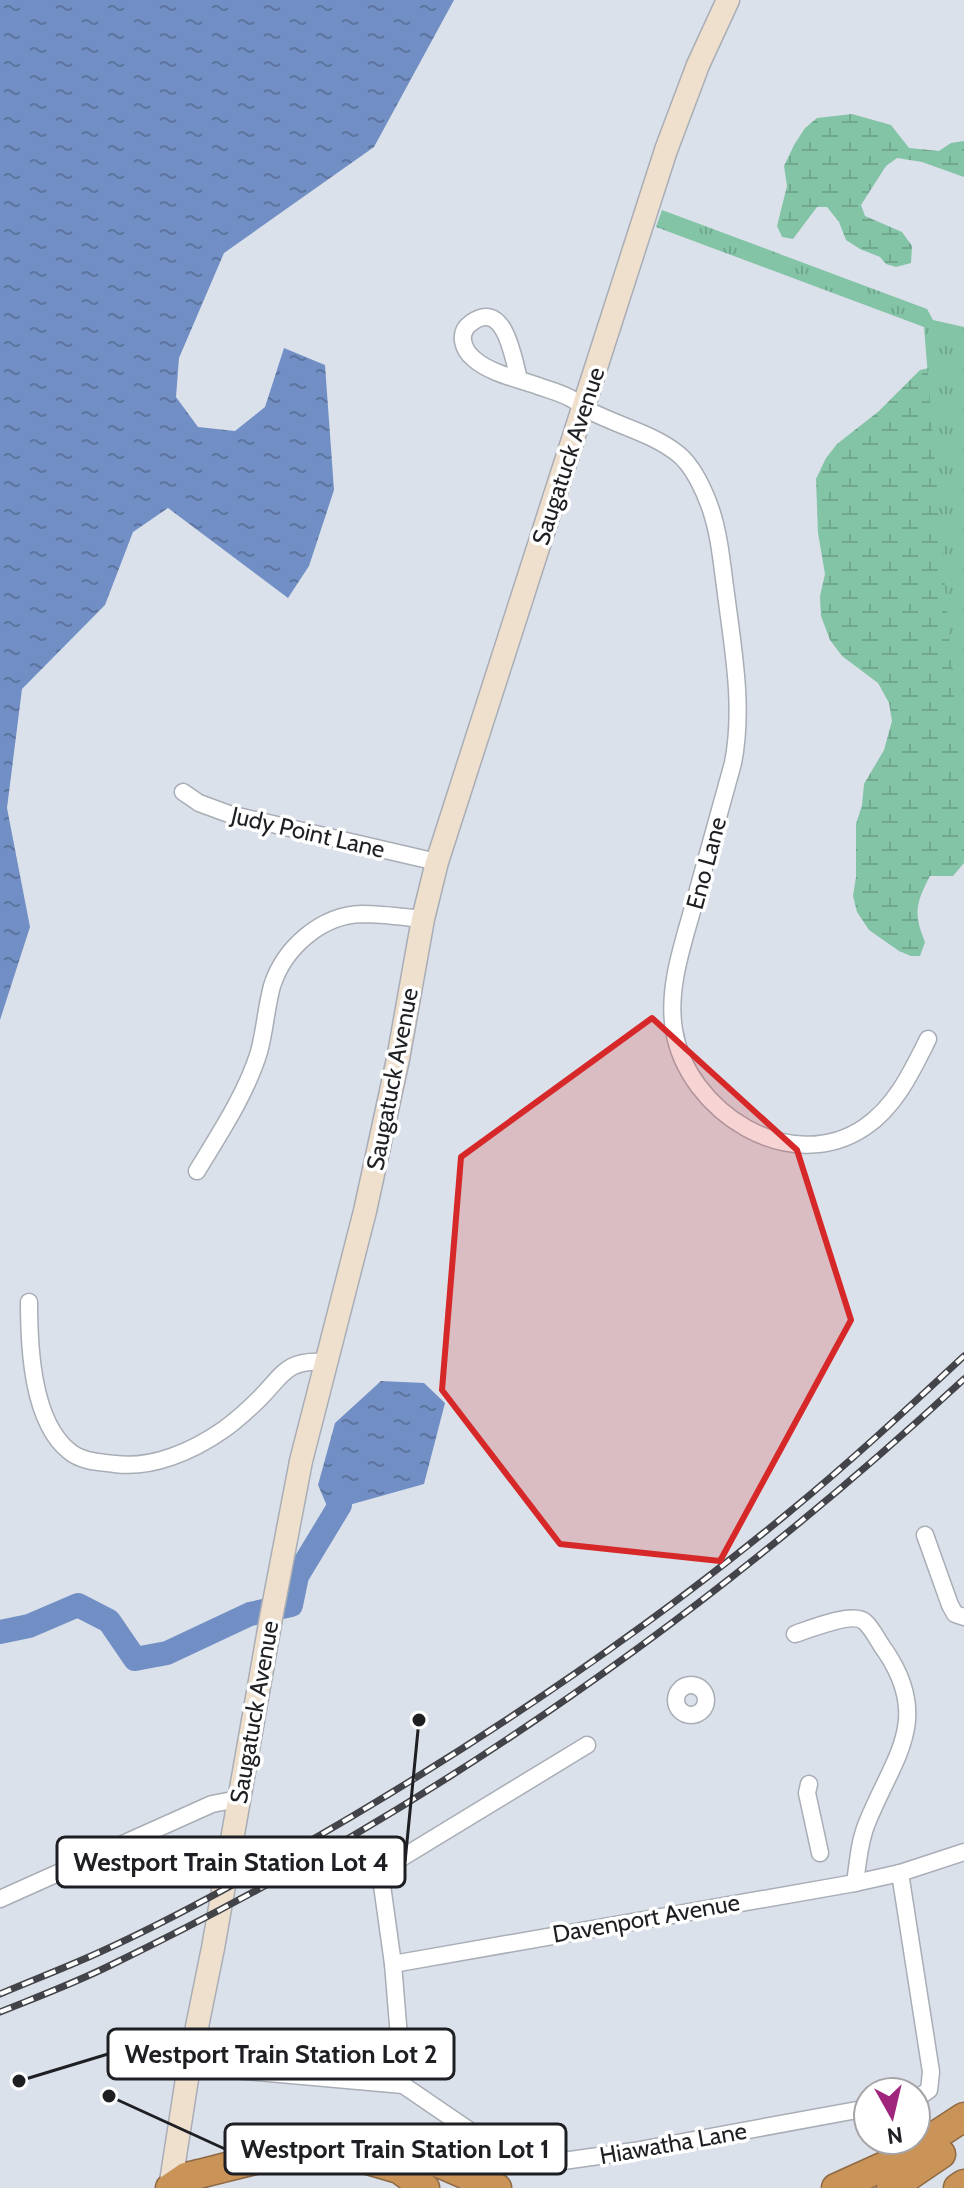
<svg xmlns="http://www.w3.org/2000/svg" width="964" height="2188" font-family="Cabin,sans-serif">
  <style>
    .wetland { fill: url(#wetland-marsh) }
    .park { fill: url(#park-tufts) }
    .water { fill: url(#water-ripples) }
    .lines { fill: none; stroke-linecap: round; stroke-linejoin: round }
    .river { stroke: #718fc4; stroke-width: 24 }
    .street-casing { stroke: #a8adb6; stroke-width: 19 }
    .secondary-casing { stroke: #a8adb6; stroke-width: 25 }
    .highway-casing { stroke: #8d6a45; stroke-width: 31 }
    .street { stroke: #fff; stroke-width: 16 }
    .secondary { stroke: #efdfcd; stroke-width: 22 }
    .highway { stroke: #ca9358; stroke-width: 28 }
    .rail-casing { stroke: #424449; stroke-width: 7 }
    .rail { stroke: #fff; stroke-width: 4; stroke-dasharray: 12; stroke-linecap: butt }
    .marked { fill: #d62828; fill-opacity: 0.2; stroke: #d62828; stroke-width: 6; stroke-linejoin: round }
    .labels { text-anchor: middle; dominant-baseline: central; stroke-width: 7; stroke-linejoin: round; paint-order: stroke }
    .street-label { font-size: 24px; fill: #1d1f23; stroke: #fff }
    .leader { fill: none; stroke: #1d1f23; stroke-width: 3 }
    .callout-dot { fill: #1d1f23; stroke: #fff; stroke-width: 3 }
    .callout { fill: #fff; stroke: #1d1f23; stroke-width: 3 }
    .callout-label { font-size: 26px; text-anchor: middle; font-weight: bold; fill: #1d1f23 }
  </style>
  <defs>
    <pattern id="wetland-marsh" width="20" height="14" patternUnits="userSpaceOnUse" patternTransform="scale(2)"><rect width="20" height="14" fill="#83c3a6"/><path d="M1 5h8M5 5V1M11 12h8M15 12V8" fill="none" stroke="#71a78f"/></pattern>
    <pattern id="park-tufts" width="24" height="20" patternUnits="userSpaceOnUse" patternTransform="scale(2)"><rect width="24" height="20" fill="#83c3a6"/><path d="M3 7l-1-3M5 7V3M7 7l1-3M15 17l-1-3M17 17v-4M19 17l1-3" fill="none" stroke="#71a78f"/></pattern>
    <pattern id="water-ripples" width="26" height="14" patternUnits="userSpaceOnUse" patternTransform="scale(2)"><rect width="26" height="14" fill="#718fc4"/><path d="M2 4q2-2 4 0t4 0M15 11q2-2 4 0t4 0" fill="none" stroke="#5c749f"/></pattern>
  </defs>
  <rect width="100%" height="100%" fill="#dbe1ea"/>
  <!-- wetland -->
  <g class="wetland">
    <path d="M852,114L891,125L909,148L939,151L951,143L964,141V177L922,162L897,158L886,166L861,205L865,216L902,232L912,246L911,263L896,267L886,264L880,257L860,249L846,240L839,222L827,207H817L793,239L782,237L777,226L787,186L784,166L794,145L805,128L817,118Z"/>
    <path d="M933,367L964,421V863L953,876H930C916,903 913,913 925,942L920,956H911L899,951L869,930L857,912L853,896L856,877V824L862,805L864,784L884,750L892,721L889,703L878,683L842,656L830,640L821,616L820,596L825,574L818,533L816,479L826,458L837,444L879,411L920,370Z"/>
  </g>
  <!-- park -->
  <path class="park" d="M662,210L927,309L933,320L964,327V797H962L924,327L656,227Z"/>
  <!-- water -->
  <g class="water">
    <path d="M0,0H454L374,147L224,253L179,358L176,397L198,427L235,431L265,407L284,348L325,365L334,490L309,566L288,598L168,508L133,532L105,605L22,689L7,808L30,927L0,1020Z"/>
    <path d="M381,1381L424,1383L445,1403L424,1484L349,1505L327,1506L318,1485L335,1423Z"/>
  </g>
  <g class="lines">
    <!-- river -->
    <path class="river" d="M0,1632L29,1626L78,1605L109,1621L135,1659L167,1653L250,1614L291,1605L297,1576L340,1505"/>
    <defs>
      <g id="street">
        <path d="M519,379C513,358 505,298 471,323C457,333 463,350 474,359C491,374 520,379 541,387C550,390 561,393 570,398C577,401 582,408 590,411C619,426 651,433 677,453C693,465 705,492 711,510C720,537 722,566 726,594C733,649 744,707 733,763C720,810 707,857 694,904C683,944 667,988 674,1030C687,1111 790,1178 865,1127C896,1106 912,1071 928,1039"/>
        <path d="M183,792L199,803L229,814L437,862"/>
        <path d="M197,1171C220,1133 246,1094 259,1052C265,1030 266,1008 272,986C284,948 321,915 362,914C382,914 403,917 423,919"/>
        <path d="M29,1302C29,1347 32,1421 69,1451C82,1462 100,1462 115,1464C152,1469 193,1451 223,1430C236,1421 249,1409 260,1398C283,1375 286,1359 325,1362"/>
        <path d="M925,1535L950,1605L955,1614L964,1617"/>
        <path d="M795,1634C810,1629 854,1611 865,1622C873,1629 879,1643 886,1652C932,1721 893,1758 867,1823C859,1842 858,1863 855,1883"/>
        <circle cx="691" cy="1700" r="15"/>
        <path d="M809,1784L807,1793L820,1853"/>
        <path d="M900,1873L931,2072L929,2090L916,2099"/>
        <path d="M0,1899L212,1804L238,1799"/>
        <path d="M393,1964L855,1883L900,1873L964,1852"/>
        <path d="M189,2066L403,2085L485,2141L521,2159L563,2161L634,2151L868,2108"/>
        <path d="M403,2085L393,1964L380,1871L587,1745"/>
      </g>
      <path id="secondary" d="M170,2188L189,2066L213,1948L271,1618L301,1461L365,1211L398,1059L423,919L437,862L666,150L698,65L728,0"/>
      <g id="highway">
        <path d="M368,2160L399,2169L425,2188"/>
        <path d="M170,2188L186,2177C241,2165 327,2136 381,2145C422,2152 459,2173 497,2188"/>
        <path d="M836,2188L898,2160L964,2117"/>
        <path d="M891,2188L941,2154"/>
        <path d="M958,2188L964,2184"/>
      </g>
    </defs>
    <!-- street casing -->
    <use href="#street" class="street-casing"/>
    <!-- secondary casing -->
    <use href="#secondary" class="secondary-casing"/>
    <!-- highway casing -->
    <use href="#highway" class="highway-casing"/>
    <!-- street -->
    <use href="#street" class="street"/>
    <!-- secondary -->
    <use href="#secondary" class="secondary"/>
    <!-- highway -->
    <use href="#highway" class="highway"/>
    <defs>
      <g id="rail">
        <path d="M0,1994C33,1980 67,1967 100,1952C186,1913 269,1865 351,1817C504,1726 650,1627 788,1513C849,1463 906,1410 964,1356"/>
        <path d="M0,2012C37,1997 75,1983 111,1965C424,1814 709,1615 964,1379"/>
      </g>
    </defs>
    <!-- rail casing -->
    <use href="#rail" class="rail-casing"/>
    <!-- rail -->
    <use href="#rail" class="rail"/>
  </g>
  <!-- marked area -->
  <path class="marked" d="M652,1018L797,1150L851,1320L720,1561L560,1544L442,1390L461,1157Z"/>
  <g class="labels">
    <!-- street labels -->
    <g class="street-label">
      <text transform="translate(568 456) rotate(-72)">Saugatuck Avenue</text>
      <text transform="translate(308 832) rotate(13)">Judy Point Lane</text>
      <text transform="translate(706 863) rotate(-75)">Eno Lane</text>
      <text transform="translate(392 1079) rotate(-79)">Saugatuck Avenue</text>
      <text transform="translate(254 1712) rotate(-80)">Saugatuck Avenue</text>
      <text transform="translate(646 1918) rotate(-10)">Davenport Avenue</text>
      <text transform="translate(673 2143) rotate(-10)">Hiawatha Lane</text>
    </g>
  </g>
  <!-- callouts -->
  <path class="leader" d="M419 1720L405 1862M19 2081L108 2054M109 2096L225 2149"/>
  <g class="callout-dot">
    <circle cx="419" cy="1720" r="8"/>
    <circle cx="19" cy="2081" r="8"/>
    <circle cx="109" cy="2096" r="8"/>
  </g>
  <g class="callout">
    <rect x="57" y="1837" width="348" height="50" rx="8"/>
    <rect x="108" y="2029" width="346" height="50" rx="8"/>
    <rect x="225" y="2124" width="341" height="50" rx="8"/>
  </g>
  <g class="callout-label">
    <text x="231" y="1871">Westport Train Station Lot 4</text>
    <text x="281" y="2063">Westport Train Station Lot 2</text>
    <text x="395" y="2158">Westport Train Station Lot 1</text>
  </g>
  <!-- north arrow -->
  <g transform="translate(892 2116) rotate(172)"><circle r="38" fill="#ffffff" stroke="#a5a5a7" stroke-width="2"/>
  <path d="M0-6L14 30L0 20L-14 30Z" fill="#a0267d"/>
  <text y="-12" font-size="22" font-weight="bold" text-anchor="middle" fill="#1d1f23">N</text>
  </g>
</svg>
